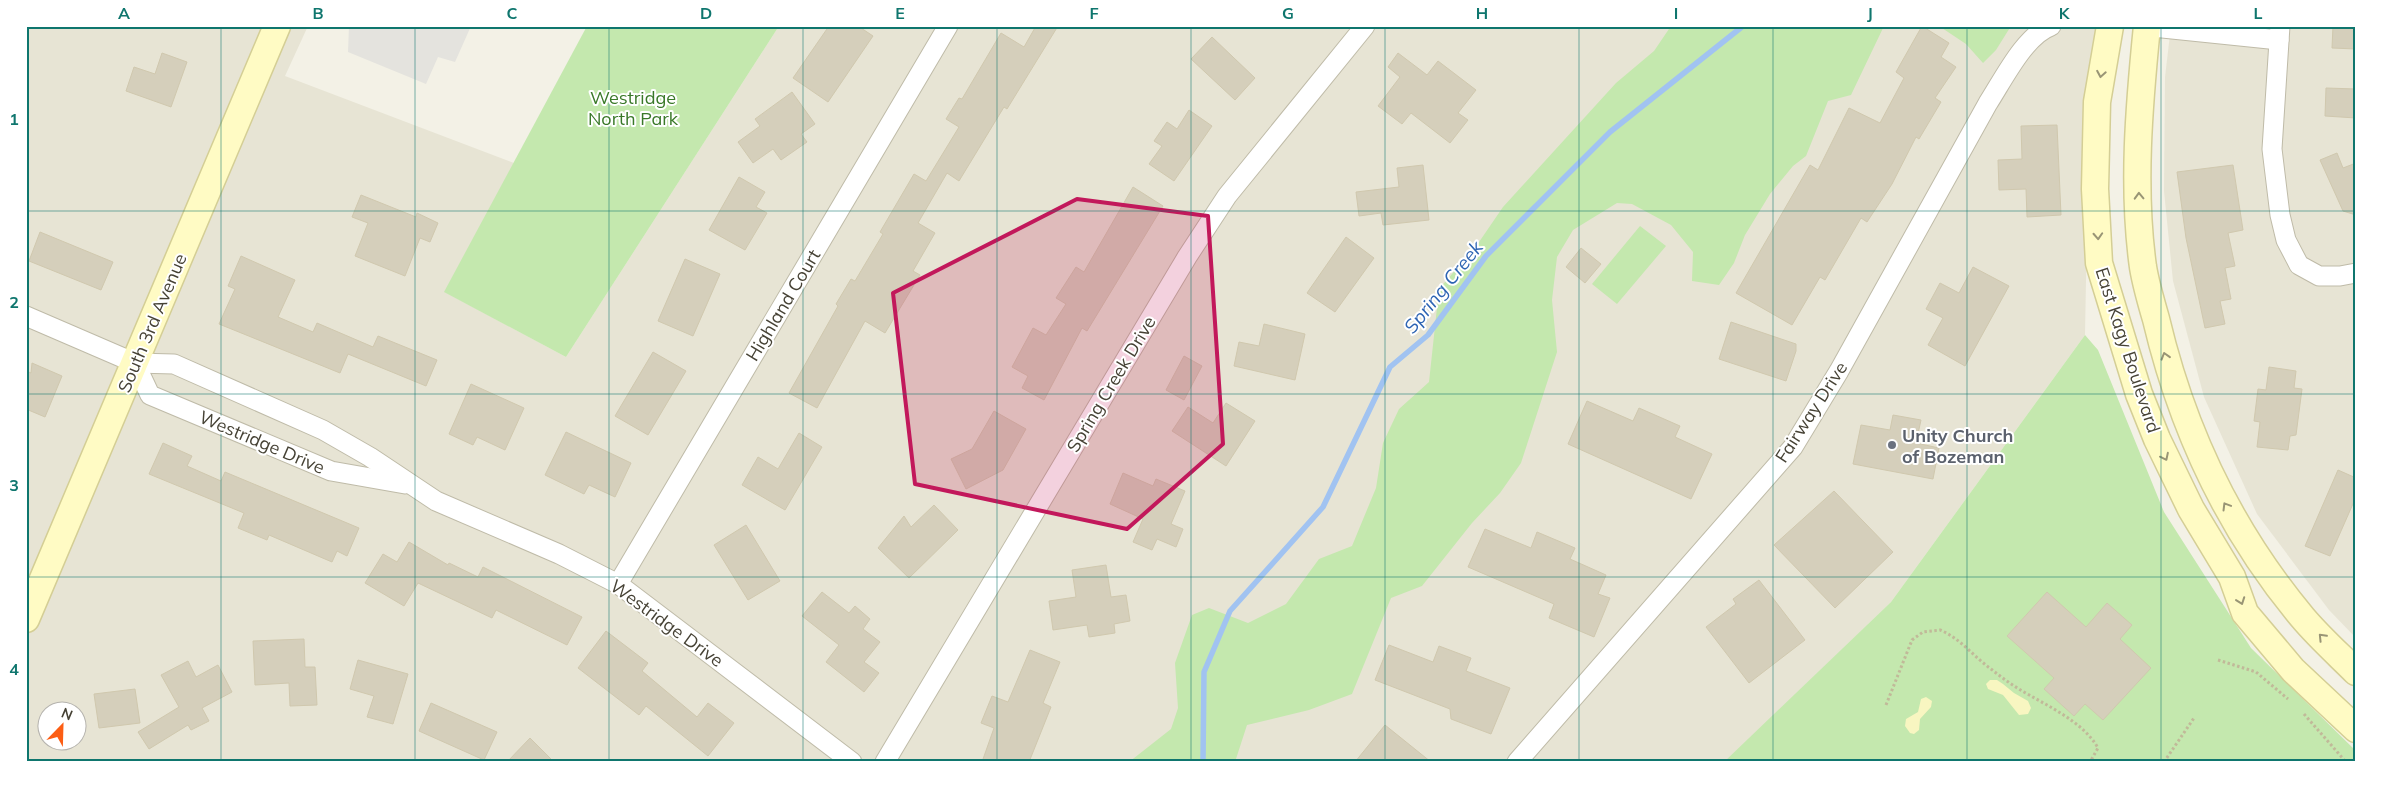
<svg xmlns="http://www.w3.org/2000/svg" width="2382" height="788" font-family="Mulish,sans-serif">
  <style>
    .residential { fill: #e7e4d4; fill-rule: evenodd }
    .green { fill: #c4e8ae }
    .sand { fill: #f8f6c1 }
    .parking { fill: #e4e3de }
    .lines { fill: none; stroke-linecap: round; stroke-linejoin: round }
    .stream { stroke: #a1c3f1; stroke-width: 5.5 }
    .building { fill: #d5cfbb; stroke: #d0c8ae }
    .street-casing { stroke: #bfbba8; stroke-width: 21 }
    .secondary-casing { stroke: #d4ce95; stroke-width: 29 }
    .path { stroke: #c1b999; stroke-width: 3; stroke-dasharray: 2.5 2.5; stroke-linecap: butt }
    .street { stroke: #fff; stroke-width: 19 }
    .secondary { stroke: #fffbc4; stroke-width: 26 }
    .oneway { stroke: #999575 }
    .marked { fill: #c2185b; fill-opacity: 0.2; stroke: #c2185b; stroke-width: 4; stroke-linejoin: round }
    .grid { fill: none; stroke: #0f766e; stroke-width: 1; stroke-opacity: 0.55 }
    .worship-dot { fill: #6b7280; stroke: #fff; stroke-width: 2 }
    .labels { text-anchor: middle; dominant-baseline: central; stroke-width: 4; stroke-linejoin: round; paint-order: stroke }
    .park-label { font-size: 18px; fill: #397828; stroke: #fff }
    .street-label { font-size: 18px; fill: #464235; stroke: #fff }
    .worship-label { font-size: 18px; font-weight: bold; fill: #5b616d; stroke: #fff; text-anchor: start }
    .water-label { font-size: 19px; font-style: italic; fill: #2d64b3; stroke: #fff }
    .neatline { fill: none; stroke: #0f766e; stroke-width: 2 }
    .grid-label { font-size: 16px; text-anchor: middle; font-weight: bold; fill: #0f766e }
  </style>
  <rect width="100%" height="100%" fill="#f3f1e6"/>
  <!-- residential -->
  <g class="residential">
    <path d="M26,26H308L285,76L514,163L445,292L566,357L779,26H2097L2089,118L2085,335L1891,602L1725,762H26ZM48,710H78V740H48Z"/>
    <path d="M2171,26H2356V638L2329,610L2257,514L2204,397L2173,281L2164,191L2165,77Z"/>
  </g>
  <!-- green -->
  <g class="green">
    <path d="M587,26H779L566,357L444,292Z"/>
    <path d="M1671,26H1884L1851,95L1828,101L1806,156L1793,166L1770,194L1745,235L1734,263L1719,285L1692,281L1693,252L1671,225L1632,204L1617,203L1573,230L1557,257L1552,300L1557,352L1521,463L1500,493L1472,523L1422,586L1391,598L1352,694L1309,710L1247,725L1235,762H1129L1171,729L1178,708L1175,663L1192,615L1209,608L1248,623L1286,604L1319,559L1352,546L1376,488L1383,443L1399,409L1429,382L1439,289L1477,245L1503,207L1616,83L1654,51Z"/>
    <path d="M1939,26H2011L1996,50L1983,63L1966,44Z"/>
    <path d="M1640,226L1666,246L1617,304L1592,284Z"/>
    <path d="M2085,335L2098,350L2164,512L2251,648L2356,751V762H1724L1891,602Z"/>
  </g>
  <!-- sand -->
  <g class="sand">
    <path d="M1990,680H1997L2003,684L2014,693L2028,701L2031,708L2028,714L2019,715L2003,695L1988,689L1986,684Z"/>
    <path d="M1926,697L1932,701L1931,707L1920,719L1919,730L1914,734L1910,733L1905,726L1906,719L1918,712L1921,699Z"/>
  </g>
  <!-- parking -->
  <path class="parking" d="M349,26H471L455,62L438,57L426,84L348,52Z"/>
  <g class="lines">
    <!-- stream -->
    <path class="stream" d="M1203,762L1204,672L1230,611L1323,507L1390,367L1428,335L1486,256L1610,132L1743,26"/>
  </g>
  <!-- building -->
  <g class="building">
    <path d="M829,26H858L873,36L828,102L793,78Z"/>
    <path d="M1036,26H1058L1007,109L1004,107L959,181L947,173L918,223L935,233L913,271L920,275L885,333L865,321L817,408L789,393L838,306L836,304L851,279L855,281L883,234L880,232L914,174L926,181L959,127L946,119L959,98L962,99L1001,33L1024,47Z"/>
    <path d="M1922,26L1949,43L1941,57L1956,67L1935,98L1941,102L1919,139L1916,137L1892,184L1867,222L1861,218L1825,280L1820,277L1792,325L1736,293L1810,165L1818,170L1849,108L1880,123L1904,78L1896,72Z"/>
    <path d="M2333,26H2356V49L2332,48Z"/>
    <path d="M1212,37L1255,78L1235,100L1191,59Z"/>
    <path d="M162,53L187,62L171,107L126,91L134,67L155,74Z"/>
    <path d="M1398,53L1427,75L1438,61L1476,90L1458,113L1468,120L1450,143L1411,113L1402,124L1378,106L1400,77L1388,67Z"/>
    <path d="M2326,88L2356,89V118L2325,116Z"/>
    <path d="M792,92L815,124L801,134L807,142L781,160L773,149L753,163L738,142L760,126L755,119Z"/>
    <path d="M1189,110L1212,126L1174,181L1149,164L1162,146L1154,141L1167,122L1177,129Z"/>
    <path d="M2057,125L2061,215L2027,217L2026,189L1999,190L1998,160L2022,159L2021,126Z"/>
    <path d="M2337,153L2343,168L2356,163V215L2343,211L2320,160Z"/>
    <path d="M1423,165L1429,220L1383,225L1381,213L1359,216L1356,192L1399,187L1397,168Z"/>
    <path d="M2233,165L2243,230L2228,233L2235,266L2225,268L2231,299L2220,301L2225,324L2205,328L2186,238L2177,172Z"/>
    <path d="M739,177L765,192L756,207L767,213L745,250L709,230Z"/>
    <path d="M1133,187L1163,206L1087,331L1082,328L1044,400L1022,388L1028,376L1012,367L1033,328L1046,335L1066,304L1056,298L1076,267L1084,272Z"/>
    <path d="M361,195L416,217L417,213L438,223L430,242L420,238L405,276L355,256L368,223L352,217Z"/>
    <path d="M40,232L113,262L101,290L29,261Z"/>
    <path d="M1346,237L1374,258L1335,312L1307,293Z"/>
    <path d="M1581,248L1601,264L1585,283L1566,267Z"/>
    <path d="M241,256L295,280L278,317L313,332L317,323L373,347L378,336L437,360L426,386L348,354L340,373L219,324L235,289L228,286Z"/>
    <path d="M685,259L720,274L693,336L658,321Z"/>
    <path d="M1973,267L2009,286L1965,366L1928,345L1943,318L1926,309L1940,283L1959,293Z"/>
    <path d="M1731,322L1796,344V351L1786,381L1719,359Z"/>
    <path d="M1264,324L1305,334L1295,380L1234,366L1239,342L1259,346Z"/>
    <path d="M653,352L686,371L648,435L615,416Z"/>
    <path d="M1184,356L1202,366L1184,400L1166,390Z"/>
    <path d="M32,363L62,376L45,417L26,409V371L31,373Z"/>
    <path d="M2269,367L2296,371L2294,388L2302,389L2296,435L2290,436L2288,450L2257,447L2260,422L2254,421L2258,389L2266,390Z"/>
    <path d="M471,384L524,408L505,450L477,437L473,445L449,434Z"/>
    <path d="M1587,401L1633,421L1639,408L1680,426L1675,437L1712,454L1691,499L1568,444Z"/>
    <path d="M1226,403L1255,421L1226,466L1172,431L1188,407L1213,423Z"/>
    <path d="M994,411L1026,429L1003,470L966,489L951,459L972,449Z"/>
    <path d="M1893,415L1921,420L1916,443L1939,448L1933,479L1853,464L1861,425L1890,430Z"/>
    <path d="M566,432L631,463L615,497L589,485L584,494L545,475Z"/>
    <path d="M799,433L822,447L785,510L742,485L758,457L778,469Z"/>
    <path d="M163,443L192,456L187,466L221,481L225,472L359,528L347,556L337,551L332,562L269,535L267,540L238,528L244,513L149,474Z"/>
    <path d="M2338,470L2356,478V497L2330,556L2305,546Z"/>
    <path d="M1123,473L1153,486L1156,479L1185,491L1171,524L1183,529L1176,547L1157,539L1152,550L1133,542L1143,519L1110,504Z"/>
    <path d="M1834,491L1893,552L1835,608L1774,545Z"/>
    <path d="M934,505L958,530L909,578L878,548L904,516L911,527Z"/>
    <path d="M746,525L780,581L748,600L714,545Z"/>
    <path d="M1485,529L1531,548L1537,532L1575,548L1570,559L1606,575L1598,594L1610,598L1594,637L1549,618L1554,604L1468,567Z"/>
    <path d="M409,542L448,565L449,563L478,577L483,567L582,617L567,645L496,610L492,618L418,583L404,606L365,583L383,554L397,562Z"/>
    <path d="M1106,565L1111,597L1126,595L1130,621L1114,624L1115,633L1089,637L1087,625L1053,630L1049,601L1076,597L1072,570Z"/>
    <path d="M1759,580L1805,640L1749,683L1706,627L1736,604L1733,599Z"/>
    <path d="M822,592L849,613L855,606L870,619L863,629L880,642L864,662L879,673L864,692L826,662L839,645L802,616Z"/>
    <path d="M2047,592L2086,627L2107,603L2132,625L2120,639L2151,668L2103,720L2085,704L2074,716L2044,689L2054,678L2007,636Z"/>
    <path d="M606,631L648,663L642,671L697,717L708,703L734,723L708,756L646,706L639,715L578,668Z"/>
    <path d="M304,639L305,667H315L317,705L290,706L289,683L255,685L253,641Z"/>
    <path d="M1389,645L1433,662L1439,646L1471,658L1466,671L1510,688L1491,734L1451,719L1450,709L1375,680Z"/>
    <path d="M1030,650L1060,662L1043,703L1051,707L1029,762H982L994,728L981,723L992,696L1008,702Z"/>
    <path d="M358,660L408,674L393,724L367,717L374,696L350,689Z"/>
    <path d="M188,661L196,677L218,665L232,692L202,708L209,721L191,730L188,725L149,749L138,732L179,707L161,675Z"/>
    <path d="M135,689L140,723L99,728L94,694Z"/>
    <path d="M431,703L497,732L484,760L419,731Z"/>
    <path d="M1385,725L1431,762H1355Z"/>
    <path d="M530,738L554,762H507Z"/>
  </g>
  <g class="lines">
    <defs>
      <g id="street">
        <path d="M2143,26L2279,40"/>
        <path d="M2280,26L2272,149L2280,215L2286,240L2299,265L2319,276H2340L2356,273"/>
        <path d="M26,316L135,363L174,364L323,430L370,457L436,501L559,554L618,584L852,762"/>
        <path d="M135,363L150,395L331,471L405,484"/>
        <path d="M618,584L948,26"/>
        <path d="M885,762L1187,257L1227,196L1365,26"/>
        <path d="M1517,762L1793,447L1839,371L1988,103C2003,80 2025,35 2051,26"/>
      </g>
      <g id="secondary">
        <path d="M2110,26L2097,102L2095,189L2099,263L2139,394L2157,439L2191,509L2232,577L2245,613L2293,670L2356,729"/>
        <path d="M2147,26C2139,106 2132,188 2143,267C2146,285 2151,302 2156,319C2182,429 2230,531 2303,618C2319,637 2338,654 2356,672"/>
        <path d="M26,619L277,26"/>
      </g>
    </defs>
    <!-- street casing -->
    <use href="#street" class="street-casing"/>
    <!-- secondary casing -->
    <use href="#secondary" class="secondary-casing"/>
    <!-- path -->
    <g class="path">
      <path d="M2218,660L2256,672L2288,699"/>
      <path d="M1886,705L1912,640L1923,632L1940,630C1960,638 1974,657 1991,669C2000,676 2009,683 2019,689C2045,705 2083,721 2098,748L2090,762"/>
      <path d="M2304,714L2346,762"/>
      <path d="M2164,762L2194,718"/>
    </g>
    <!-- street -->
    <use href="#street" class="street"/>
    <!-- secondary -->
    <use href="#secondary" class="secondary"/>
  </g>
  <!-- one-way arrows -->
  <defs><path id="oneway-chevron" d="M-2-3.5L2.5 0L-2 3.5" fill="none" stroke-width="1.6" stroke-linecap="round" stroke-linejoin="round" transform="scale(1.25)"/></defs>
  <g class="oneway">
    <use href="#oneway-chevron" transform="translate(2101 74) rotate(100)"/>
    <use href="#oneway-chevron" transform="translate(2139 196) rotate(-92)"/>
    <use href="#oneway-chevron" transform="translate(2098 236) rotate(87)"/>
    <use href="#oneway-chevron" transform="translate(2165 356) rotate(-107)"/>
    <use href="#oneway-chevron" transform="translate(2165 457) rotate(64)"/>
    <use href="#oneway-chevron" transform="translate(2226 506) rotate(-121)"/>
    <use href="#oneway-chevron" transform="translate(2241 601) rotate(70)"/>
    <use href="#oneway-chevron" transform="translate(2322 637) rotate(-134)"/>
  </g>
  <!-- marked area -->
  <path class="marked" d="M1077,199L1208,216L1223,444L1127,529L915,484L893,293Z"/>
  <!-- grid -->
  <path class="grid" d="M221,26V762M415,26V762M609,26V762M803,26V762M997,26V762M1191,26V762M1385,26V762M1579,26V762M1773,26V762M1967,26V762M2161,26V762M26,211H2356M26,394H2356M26,577H2356"/>
  <!-- markers -->
  <circle class="worship-dot" cx="1892" cy="445" r="5"/>
  <g class="labels">
    <!-- park labels -->
    <g class="park-label">
      <text x="633" y="97">Westridge<tspan x="633" dy="21">North Park</tspan></text>
    </g>
    <!-- street labels -->
    <g class="street-label">
      <text transform="translate(783 305) rotate(-59)">Highland Court</text>
      <text transform="translate(152 323) rotate(-67)">South 3rd Avenue</text>
      <text transform="translate(2128 350) rotate(72)">East Kagy Boulevard</text>
      <text transform="translate(1111 384) rotate(-59)">Spring Creek Drive</text>
      <text transform="translate(1811 412) rotate(-57)">Fairway Drive</text>
      <text transform="translate(262 442) rotate(23)">Westridge Drive</text>
      <text transform="translate(667 623) rotate(36)">Westridge Drive</text>
    </g>
    <!-- worship labels -->
    <g class="worship-label">
      <text x="1902" y="435">Unity Church<tspan x="1902" dy="21">of Bozeman</tspan></text>
    </g>
    <!-- water labels -->
    <g class="water-label">
      <text transform="translate(1443 287) rotate(-51)">Spring Creek</text>
    </g>
  </g>
  <!-- border -->
  <rect width="2382" height="788" fill="none" stroke="#ffffff" stroke-width="55"/>
  <!-- north arrow -->
  <g transform="translate(62 726) rotate(23)"><circle r="24" fill="#ffffff" stroke="#b5b3ae"/>
  <path d="M0-4L9 19L0 12L-9 19Z" fill="#fc5e14"/>
  <text y="-8" font-size="14" font-weight="bold" text-anchor="middle" fill="#464235">N</text>
  </g>
  <rect x="28" y="28" width="2326" height="732" class="neatline"/>
  <g class="grid-label">
    <text x="124" y="19">A</text>
    <text x="318" y="19">B</text>
    <text x="512" y="19">C</text>
    <text x="706" y="19">D</text>
    <text x="900" y="19">E</text>
    <text x="1094" y="19">F</text>
    <text x="1288" y="19">G</text>
    <text x="1482" y="19">H</text>
    <text x="1676" y="19">I</text>
    <text x="1870" y="19">J</text>
    <text x="2064" y="19">K</text>
    <text x="2258" y="19">L</text>
    <text x="14" y="125">1</text>
    <text x="14" y="308">2</text>
    <text x="14" y="491">3</text>
    <text x="14" y="675">4</text>
  </g>
</svg>
